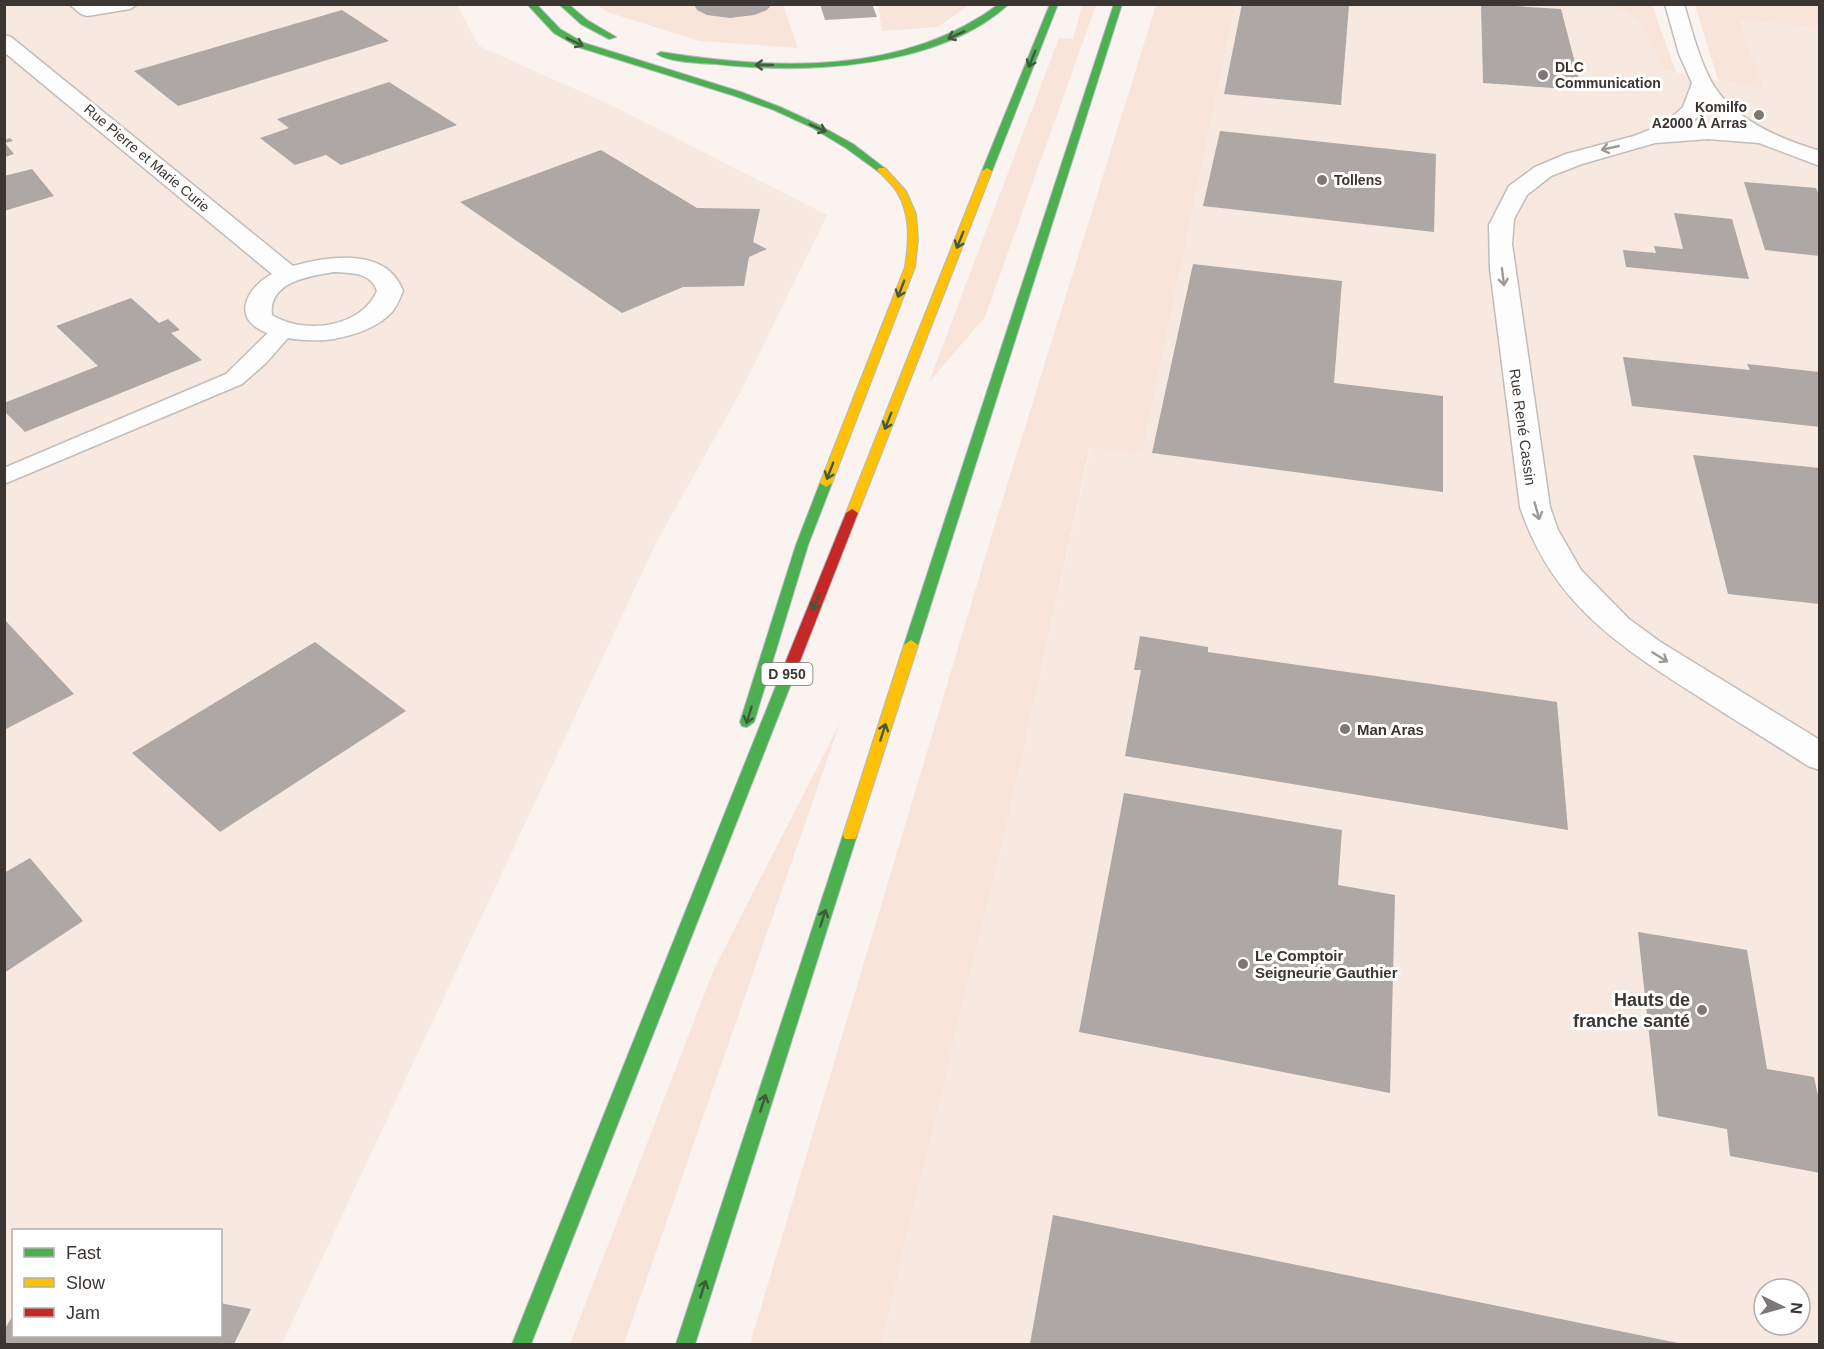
<svg xmlns="http://www.w3.org/2000/svg" width="1824" height="1349" font-family="Helvetica,sans-serif">
  <style>
    .built { fill: #f7e8e0; fill-rule: evenodd }
    .green { fill: #f8e4d9 }
    .building { fill: #ada7a5 }
    .lines { fill: none; stroke-linecap: round; stroke-linejoin: round }
    .lane-casing { stroke: #c2bdba; stroke-width: 3 }
    .street-casing { stroke: #c2bdba; stroke-width: 3 }
    .fast-casing { stroke: #b4babf; stroke-width: 2 }
    .slow-casing { stroke: #b4babf; stroke-width: 2 }
    .jam-casing { stroke: #b4babf; stroke-width: 2 }
    .lane { fill: #fefdfd; fill-rule: evenodd }
    .street { fill: #fefdfd; fill-rule: evenodd }
    .fast { fill: #4caf50; fill-rule: evenodd }
    .slow { fill: #ffc107; fill-rule: evenodd }
    .jam { fill: #c62828; fill-rule: evenodd }
    .oneway { stroke: #415a3c }
    .oneway2 { stroke: #9d9a98 }
    .poi-dot { fill: #7e7875; stroke: #fff; stroke-width: 2 }
    .labels { text-anchor: middle; dominant-baseline: central; stroke-width: 6; stroke-linejoin: round; paint-order: stroke }
    .far-poi-label { font-size: 14px; font-weight: bold; fill: #3c3633; stroke: #fff; text-anchor: start }
    .far-street-label { font-size: 14px; fill: #3c3633; stroke: #fff }
    .shield { fill: #fff; stroke: #767270; stroke-width: 1.5 }
    .shield-label { font-size: 14px; font-weight: bold; fill: #3c3633 }
    .street-label { font-size: 15px; fill: #3c3633; stroke: #fff }
    .poi-label { font-size: 15px; font-weight: bold; fill: #3c3633; stroke: #fff; text-anchor: start }
    .near-poi-label { font-size: 18px; font-weight: bold; fill: #3c3633; stroke: #fff; text-anchor: end }
  </style>
  <rect width="100%" height="100%" fill="#faf3f0"/>
  <!-- built -->
  <g class="built">
    <path d="M5,5H457L479,46L615,107L827,215L742,389L656,543L282,1344H5ZM14,1230H220V1336H14Z"/>
    <path d="M1235,5H1612L1639,20L1664,70L1764,89L1737,19L1819,28V1344H881L1017,780L1091,446L1142,453ZM1764,1289H1800V1325H1764Z"/>
  </g>
  <!-- green -->
  <g class="green">
    <path d="M598,5H783L798,48L699,41L607,12Z"/>
    <path d="M878,5V4L969,5L938,27L882,31Z"/>
    <path d="M1082,5H1096L985,317L929,382L1059,38L1073,39Z"/>
    <path d="M1156,5H1235L1142,453L1090,447L1017,780L881,1344H750L996,521Z"/>
    <path d="M1612,5H1652L1676,72L1664,70L1639,20Z"/>
    <path d="M1695,5H1819V28L1738,19L1764,89L1718,80Z"/>
    <path d="M840,723L624,1344H570L714,969Z"/>
  </g>
  <!-- building -->
  <g class="building">
    <path d="M694,4H772L767,10L754,15L730,18L707,15L697,10Z"/>
    <path d="M820,4H872L877,17L825,20Z"/>
    <path d="M1242,4L1349,5L1341,105L1224,94Z"/>
    <path d="M1481,4L1561,9L1582,90L1483,83Z"/>
    <path d="M342,10L389,41L178,106L134,71Z"/>
    <path d="M389,82L457,125L341,165L326,155L295,165L260,138L289,128L277,119Z"/>
    <path d="M1220,131L1436,154L1434,232L1203,206Z"/>
    <path d="M10,138L13,141L5,143L14,154L5,157L4,140Z"/>
    <path d="M601,150L697,208L760,209L753,242L767,249L749,257L744,286L683,287L622,313L460,202Z"/>
    <path d="M32,169L54,196L4,211V176Z"/>
    <path d="M1744,182L1816,188L1820,198V256L1765,250Z"/>
    <path d="M1674,213L1732,219L1749,279L1626,267L1623,250L1656,253L1654,246L1683,249Z"/>
    <path d="M1193,264L1342,281L1334,383L1443,396V492L1152,453Z"/>
    <path d="M131,298L159,323L168,319L180,330L171,333L202,360L25,432L4,411V403L98,366L56,326Z"/>
    <path d="M1623,357L1750,370L1747,364L1820,372V427L1632,406Z"/>
    <path d="M1693,455L1820,468V604L1728,594Z"/>
    <path d="M4,619L74,694L4,730Z"/>
    <path d="M1140,636L1208,647V652L1557,702L1568,830L1125,756L1141,670H1134Z"/>
    <path d="M315,642L406,711L220,832L132,753Z"/>
    <path d="M1124,793L1342,830L1338,885L1395,895L1390,1093L1079,1032Z"/>
    <path d="M30,858L83,921L4,973V873Z"/>
    <path d="M1638,932L1747,950L1767,1069L1814,1077L1820,1105V1173L1730,1156L1727,1129L1658,1116Z"/>
    <path d="M1053,1215L1678,1343V1344H1030Z"/>
    <path d="M220,1303L251,1309L234,1344H4V1330L14,1314V1336H220Z"/>
  </g>
  <g class="lines">
    <defs>
      <g id="lane">
        <path d="M69,4H138L130,9L87,16L81,14Z"/>
        <path d="M283,325L291,326L294,331L266,363L242,384L4,484V468L226,374L275,326Z"/>
      </g>
      <g id="street">
        <path d="M1665,4H1684C1692,31 1699,59 1712,83C1734,120 1780,139 1820,151V166L1759,143L1708,139L1655,143L1582,164L1551,176L1527,195L1514,219L1512,244L1550,507L1558,530L1581,570L1629,619L1659,641L1820,740V770L1808,766C1771,742 1733,719 1696,695C1616,644 1552,602 1520,507L1490,269L1489,225L1509,186L1535,167L1566,154L1634,136L1664,124L1683,107L1692,83L1679,54ZM1705,104L1732,127H1686L1700,115Z"/>
        <path d="M4,35L11,37L293,266C328,256 387,247 403,291C400,298 397,306 392,312C377,328 355,335 334,339C311,343 233,340 247,300C252,288 261,280 272,274L4,52ZM334,272C351,273 371,272 377,291C361,328 304,335 272,315C268,282 309,276 334,272Z"/>
      </g>
      <g id="fast">
        <path d="M527,4H536L560,29L584,43L741,92L780,107L817,124L853,144L887,170L879,172L846,148L811,127L774,110L735,96L578,47L554,33Z"/>
        <path d="M559,4H568L587,20L616,37L609,39L581,24Z"/>
        <path d="M999,4H1009C938,69 805,74 715,64C700,63 668,62 657,54L661,52C774,70 903,76 999,4Z"/>
        <path d="M1050,4H1058L992,171L984,173L982,171Z"/>
        <path d="M1114,4H1122L918,645L911,650L906,648L904,645Z"/>
        <path d="M826,479L832,483L808,545L754,722L747,727L742,726L740,722L796,545L820,483Z"/>
        <path d="M793,656L800,661L531,1344H512L786,661Z"/>
        <path d="M850,829L855,831L857,835L695,1344H676L843,835L845,831Z"/>
      </g>
      <g id="slow">
        <path d="M879,168H885L906,191L916,214L918,239L915,267L832,483L826,487L820,483L905,267C909,241 911,215 897,192C891,183 884,177 877,170Z"/>
        <path d="M987,168L992,171L858,513L852,517L848,516L846,513L982,171Z"/>
        <path d="M911,640L918,645L857,835L855,839H845L843,835L904,645Z"/>
      </g>
      <path id="jam" d="M852,509L858,513L800,661L793,666L788,664L786,661L846,513Z"/>
    </defs>
    <!-- lane casing -->
    <use href="#lane" class="lane-casing"/>
    <!-- street casing -->
    <use href="#street" class="street-casing"/>
    <!-- fast casing -->
    <use href="#fast" class="fast-casing"/>
    <!-- slow casing -->
    <use href="#slow" class="slow-casing"/>
    <!-- jam casing -->
    <use href="#jam" class="jam-casing"/>
    <!-- lane -->
    <use href="#lane" class="lane"/>
    <!-- street -->
    <use href="#street" class="street"/>
    <!-- fast -->
    <use href="#fast" class="fast"/>
    <!-- slow -->
    <use href="#slow" class="slow"/>
    <!-- jam -->
    <use href="#jam" class="jam"/>
  </g>
  <!-- one-way arrows -->
  <defs><path id="oneway-shaft" d="M-6 0H5M1.5-3L5.5 0L1.5 3" fill="none" stroke-width="1.6" stroke-linecap="round" stroke-linejoin="round" transform="scale(1.5)"/></defs>
  <g class="oneway">
    <use href="#oneway-shaft" transform="translate(956 35) rotate(156)"/>
    <use href="#oneway-shaft" transform="translate(575 42) rotate(26)"/>
    <use href="#oneway-shaft" transform="translate(1032 59) rotate(112)"/>
    <use href="#oneway-shaft" transform="translate(764 65) rotate(-180)"/>
    <use href="#oneway-shaft" transform="translate(818 128) rotate(24)"/>
    <use href="#oneway-shaft" transform="translate(960 240) rotate(112)"/>
    <use href="#oneway-shaft" transform="translate(901 289) rotate(111)"/>
    <use href="#oneway-shaft" transform="translate(888 421) rotate(112)"/>
    <use href="#oneway-shaft" transform="translate(830 471) rotate(111)"/>
    <use href="#oneway-shaft" transform="translate(816 602) rotate(112)"/>
    <use href="#oneway-shaft" transform="translate(749 715) rotate(107)"/>
    <use href="#oneway-shaft" transform="translate(883 732) rotate(-72)"/>
    <use href="#oneway-shaft" transform="translate(823 918) rotate(-72)"/>
    <use href="#oneway-shaft" transform="translate(763 1103) rotate(-72)"/>
    <use href="#oneway-shaft" transform="translate(703 1289) rotate(-72)"/>
  </g>
  <g class="oneway2">
    <use href="#oneway-shaft" transform="translate(1610 148) rotate(167)"/>
    <use href="#oneway-shaft" transform="translate(1503 277) rotate(83)"/>
    <use href="#oneway-shaft" transform="translate(1537 511) rotate(74)"/>
    <use href="#oneway-shaft" transform="translate(1660 657) rotate(32)"/>
  </g>
  <!-- markers -->
  <g class="poi-dot">
    <circle cx="1543" cy="75" r="6"/>
    <circle cx="1759" cy="115" r="6"/>
    <circle cx="1322" cy="180" r="6"/>
    <circle cx="1345" cy="729" r="6"/>
    <circle cx="1243" cy="964" r="6"/>
    <circle cx="1702" cy="1010" r="6"/>
  </g>
  <g class="labels">
    <!-- far-poi labels -->
    <g class="far-poi-label">
      <text x="1555" y="67">DLC<tspan x="1555" dy="16">Communication</tspan></text>
      <text x="1747" y="107" text-anchor="end">Komilfo<tspan x="1747" dy="16">A2000 À Arras</tspan></text>
      <text x="1334" y="180">Tollens</text>
    </g>
    <!-- far-street labels -->
    <g class="far-street-label">
      <text transform="translate(147 158) rotate(40)">Rue Pierre et Marie Curie</text>
    </g>
    <!-- shield labels -->
    <rect class="shield" x="761.5" y="663" width="51" height="22" rx="4.5"/>
    <g class="shield-label">
      <text x="787" y="674">D 950</text>
    </g>
    <!-- street labels -->
    <g class="street-label">
      <text transform="translate(1523 427) rotate(82)">Rue René Cassin</text>
    </g>
    <!-- poi labels -->
    <g class="poi-label">
      <text x="1357" y="729">Man Aras</text>
      <text x="1255" y="955">Le Comptoir<tspan x="1255" dy="17">Seigneurie Gauthier</tspan></text>
    </g>
    <!-- near-poi labels -->
    <g class="near-poi-label">
      <text x="1690" y="1000">Hauts de<tspan x="1690" dy="21">franche santé</tspan></text>
    </g>
  </g>
  <!-- border -->
  <rect width="1824" height="1349" fill="none" stroke="#3c3633" stroke-width="12"/>
  <!-- legend -->
  <rect x="12" y="1229" width="210" height="108" fill="#ffffff" stroke="#b1afad" stroke-width="1.5"/>
  <rect x="24" y="1248" width="30" height="9" fill="#4caf50" stroke="#b1afad" stroke-width="1.5"/>
  <text x="66" y="1259" font-size="18" fill="#3c3633">Fast</text>
  <rect x="24" y="1278" width="30" height="9" fill="#ffc107" stroke="#b1afad" stroke-width="1.5"/>
  <text x="66" y="1289" font-size="18" fill="#3c3633">Slow</text>
  <rect x="24" y="1308" width="30" height="9" fill="#c62828" stroke="#b1afad" stroke-width="1.5"/>
  <text x="66" y="1319" font-size="18" fill="#3c3633">Jam</text>
  <!-- north arrow -->
  <g transform="translate(1782 1307) rotate(95)"><circle r="28" fill="#ffffff" stroke="#b1afad" stroke-width="1.5"/>
  <path d="M0-4.5L10 22L0 15L-10 22Z" fill="#7e7875"/>
  <text y="-9" font-size="16" font-weight="bold" text-anchor="middle" fill="#3c3633">N</text>
  </g>
</svg>
